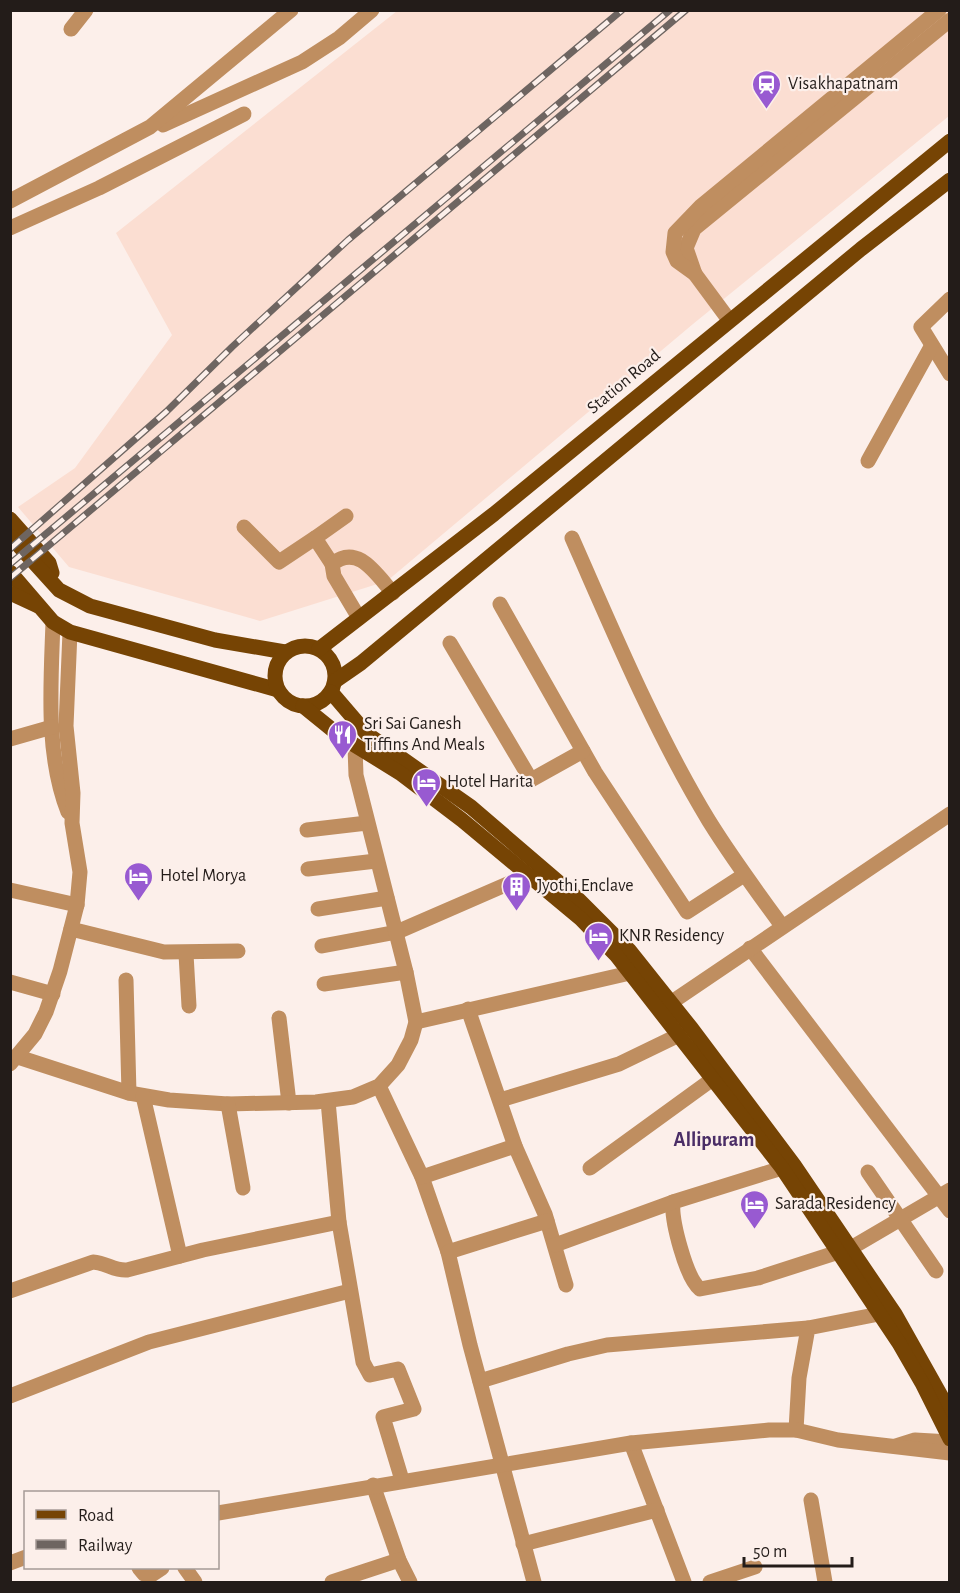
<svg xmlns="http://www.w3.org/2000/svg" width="960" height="1593" font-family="'Alegreya Sans',sans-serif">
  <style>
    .built { fill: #fbded2 }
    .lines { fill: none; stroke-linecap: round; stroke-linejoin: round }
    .minor { stroke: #bf8e60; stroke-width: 15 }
    .major { stroke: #764404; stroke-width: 15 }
    .rail-casing { stroke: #6e6561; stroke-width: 7 }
    .rail { stroke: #fcefea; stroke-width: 4.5; stroke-dasharray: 14; stroke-linecap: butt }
    .labels { text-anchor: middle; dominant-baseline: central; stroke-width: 4.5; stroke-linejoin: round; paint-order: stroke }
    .poi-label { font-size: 18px; fill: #231c19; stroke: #fcefea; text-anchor: start }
    .street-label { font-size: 18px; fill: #231c19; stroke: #fcefea }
    .neighbourhood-label { font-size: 20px; font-weight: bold; fill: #4a2d66; stroke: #fcefea }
  </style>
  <rect width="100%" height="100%" fill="#fcefea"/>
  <!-- built -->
  <path class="built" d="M397,11H949V116L693,324L387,581L260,621L69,567L18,507L75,468L172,335L116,233Z"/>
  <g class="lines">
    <!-- minor -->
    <g class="minor">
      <path d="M71,29L86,10"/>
      <path d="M163,125L302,62L339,38L372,10"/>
      <path d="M10,201L150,127L291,10"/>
      <path d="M10,228L99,188L244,114"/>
      <path d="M695,274L686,248L694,229L950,20"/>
      <path d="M950,299L921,327L950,374"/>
      <path d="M729,320L695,274L677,261L673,252L675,233L701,206L939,10"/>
      <path d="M868,461L931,347"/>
      <path d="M244,527L279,562L315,538"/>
      <path d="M572,538C614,633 655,732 709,821C732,858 757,892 782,926"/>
      <path d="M332,564L315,538L346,516"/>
      <path d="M500,604L595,772L687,912L744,875"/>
      <path d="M359,618L334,576L332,564C358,543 376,574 393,593"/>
      <path d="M53,622C51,683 45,754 68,812"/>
      <path d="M450,643L531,780L583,751"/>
      <path d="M10,739L52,727"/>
      <path d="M307,830L367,823"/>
      <path d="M308,869L376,861"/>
      <path d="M10,890L77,905"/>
      <path d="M318,909L387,898"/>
      <path d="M71,929L164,952L238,951"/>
      <path d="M322,946L397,932L528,875"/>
      <path d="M750,948L950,1211"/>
      <path d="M186,954L189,1006"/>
      <path d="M126,980L129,1093"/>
      <path d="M10,982L53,994"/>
      <path d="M324,984L406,972"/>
      <path d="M672,1002L950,814"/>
      <path d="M468,1009L515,1146L545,1214L566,1285"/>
      <path d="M279,1018L289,1103"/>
      <path d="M416,1022L630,973L640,968"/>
      <path d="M18,1057L129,1093L169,1100L228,1104L316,1102L353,1097L379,1086L398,1065L411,1040L416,1022L406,972L356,775L355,747"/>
      <path d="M10,1064L35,1034L46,1012L60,971L77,905L80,872L72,823L73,793L66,726L70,632"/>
      <path d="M379,1086L422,1177L448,1252L470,1345L534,1582"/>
      <path d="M143,1096L180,1256"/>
      <path d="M500,1100L619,1064L679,1035"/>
      <path d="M328,1101L339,1222L363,1362L370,1375L398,1369L414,1409L383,1417L402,1480"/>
      <path d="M228,1104L243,1188"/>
      <path d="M590,1168L714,1078"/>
      <path d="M782,1168L673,1202C671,1220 686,1278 700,1289L758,1278L851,1248L950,1190"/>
      <path d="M868,1172L936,1271"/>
      <path d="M422,1177L515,1146"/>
      <path d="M555,1245L673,1202"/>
      <path d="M448,1252L547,1221"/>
      <path d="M10,1291L93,1262C107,1263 114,1271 127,1270L203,1250L339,1222"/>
      <path d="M480,1381L568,1354L607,1345L808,1328"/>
      <path d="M10,1396L149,1342L350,1291"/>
      <path d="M796,1430L799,1378L808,1328L879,1314"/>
      <path d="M631,1443L684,1582"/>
      <path d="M896,1446L915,1440L950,1442"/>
      <path d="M373,1485L399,1560L410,1582"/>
      <path d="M811,1500L825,1582"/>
      <path d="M218,1513L631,1443L769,1430H796L838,1440L950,1453"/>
      <path d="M523,1544L657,1510"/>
      <path d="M10,1563L26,1557"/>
      <path d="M139,1568L144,1574L150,1576L162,1568"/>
      <path d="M185,1568L195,1582"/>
      <path d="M332,1582L399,1560"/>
      <path d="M710,1582L755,1567"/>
    </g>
    <!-- major -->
    <g class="major">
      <path d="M10,519L49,563L52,573"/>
      <path d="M10,536L59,590L90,606L215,640L285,652"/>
      <path d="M10,572L53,622L70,632L278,690"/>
      <path d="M10,593L38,606"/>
      <circle cx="305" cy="676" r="30"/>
      <path d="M319,649L494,514L950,141"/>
      <path d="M335,681L361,663L861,249L950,180"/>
      <path d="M331,692L367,734L471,807L577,898L629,950L692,1029L794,1165L895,1314L950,1412"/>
      <path d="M303,706L340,736L400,773L462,820L581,919L616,955L782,1168L899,1343L922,1383L950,1439"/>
    </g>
    <defs>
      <g id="rail">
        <path d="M10,549L166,412L232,347L348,240L622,10"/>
        <path d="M10,564L670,10"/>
        <path d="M10,578L686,10"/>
      </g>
    </defs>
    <!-- rail casing -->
    <use href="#rail" class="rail-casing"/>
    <!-- rail -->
    <use href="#rail" class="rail"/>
  </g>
  <!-- icons -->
  <defs>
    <symbol id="station-pin" viewBox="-11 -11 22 30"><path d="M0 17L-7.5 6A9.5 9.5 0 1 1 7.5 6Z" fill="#985ad1" stroke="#fcefea"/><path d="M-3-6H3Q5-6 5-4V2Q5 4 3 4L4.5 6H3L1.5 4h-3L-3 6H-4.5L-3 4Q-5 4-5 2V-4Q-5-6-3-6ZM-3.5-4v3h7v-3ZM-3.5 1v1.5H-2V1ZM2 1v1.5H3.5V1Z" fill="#fff"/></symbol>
    <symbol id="restaurant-pin" viewBox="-11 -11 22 30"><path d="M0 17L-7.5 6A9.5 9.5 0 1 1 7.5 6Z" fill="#985ad1" stroke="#fcefea"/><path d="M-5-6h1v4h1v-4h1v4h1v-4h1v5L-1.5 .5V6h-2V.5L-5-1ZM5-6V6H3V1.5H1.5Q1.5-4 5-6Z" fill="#fff"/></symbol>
    <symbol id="hotel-pin" viewBox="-11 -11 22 30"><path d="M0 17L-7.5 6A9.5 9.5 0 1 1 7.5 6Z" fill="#985ad1" stroke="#fcefea"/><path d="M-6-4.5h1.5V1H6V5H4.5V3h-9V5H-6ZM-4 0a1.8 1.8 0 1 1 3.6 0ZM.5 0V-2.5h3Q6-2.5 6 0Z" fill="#fff"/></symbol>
    <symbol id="building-pin" viewBox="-11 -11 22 30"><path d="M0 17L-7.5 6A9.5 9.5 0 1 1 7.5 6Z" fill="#985ad1" stroke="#fcefea"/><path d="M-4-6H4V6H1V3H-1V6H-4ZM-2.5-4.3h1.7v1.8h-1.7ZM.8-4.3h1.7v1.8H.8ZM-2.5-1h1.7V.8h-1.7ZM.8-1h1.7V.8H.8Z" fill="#fff"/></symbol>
  </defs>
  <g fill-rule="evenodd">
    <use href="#station-pin" x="750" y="68" width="33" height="45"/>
    <use href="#restaurant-pin" x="326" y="718" width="33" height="45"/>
    <use href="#hotel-pin" x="410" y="766" width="33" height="45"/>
    <use href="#hotel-pin" x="122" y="860" width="33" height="45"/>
    <use href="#building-pin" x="500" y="870" width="33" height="45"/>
    <use href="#hotel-pin" x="582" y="920" width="33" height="45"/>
    <use href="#hotel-pin" x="738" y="1188" width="33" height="45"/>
  </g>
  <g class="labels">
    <!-- poi labels -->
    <g class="poi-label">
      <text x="788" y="84">Visakhapatnam</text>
      <text x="364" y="724">Sri Sai Ganesh<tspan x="364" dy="21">Tiffins And Meals</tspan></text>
      <text x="447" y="782">Hotel Harita</text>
      <text x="160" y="876">Hotel Morya</text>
      <text x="537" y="886">Jyothi Enclave</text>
      <text x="619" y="936">KNR Residency</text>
      <text x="775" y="1204">Sarada Residency</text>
    </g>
    <!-- street labels -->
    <g class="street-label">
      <text transform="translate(624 382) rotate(-40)">Station Road</text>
    </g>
    <!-- neighbourhood labels -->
    <g class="neighbourhood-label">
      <text x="714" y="1140">Allipuram</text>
    </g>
  </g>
  <!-- border -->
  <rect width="960" height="1593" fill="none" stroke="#231c19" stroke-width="24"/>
  <!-- legend -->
  <rect x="24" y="1491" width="195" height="78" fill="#fcefea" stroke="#a59b96" stroke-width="1.5"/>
  <rect x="36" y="1510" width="30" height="9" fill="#764404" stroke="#a59b96" stroke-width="1.5"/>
  <text x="78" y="1521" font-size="18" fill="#231c19">Road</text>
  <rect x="36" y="1540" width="30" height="9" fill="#6e6561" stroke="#a59b96" stroke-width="1.5"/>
  <text x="78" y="1551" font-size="18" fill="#231c19">Railway</text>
  <!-- scale -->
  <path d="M744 1557v9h108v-9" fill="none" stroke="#231c19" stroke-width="3"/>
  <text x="753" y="1557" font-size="18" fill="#231c19" stroke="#fcefea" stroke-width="4.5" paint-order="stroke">50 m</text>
</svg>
